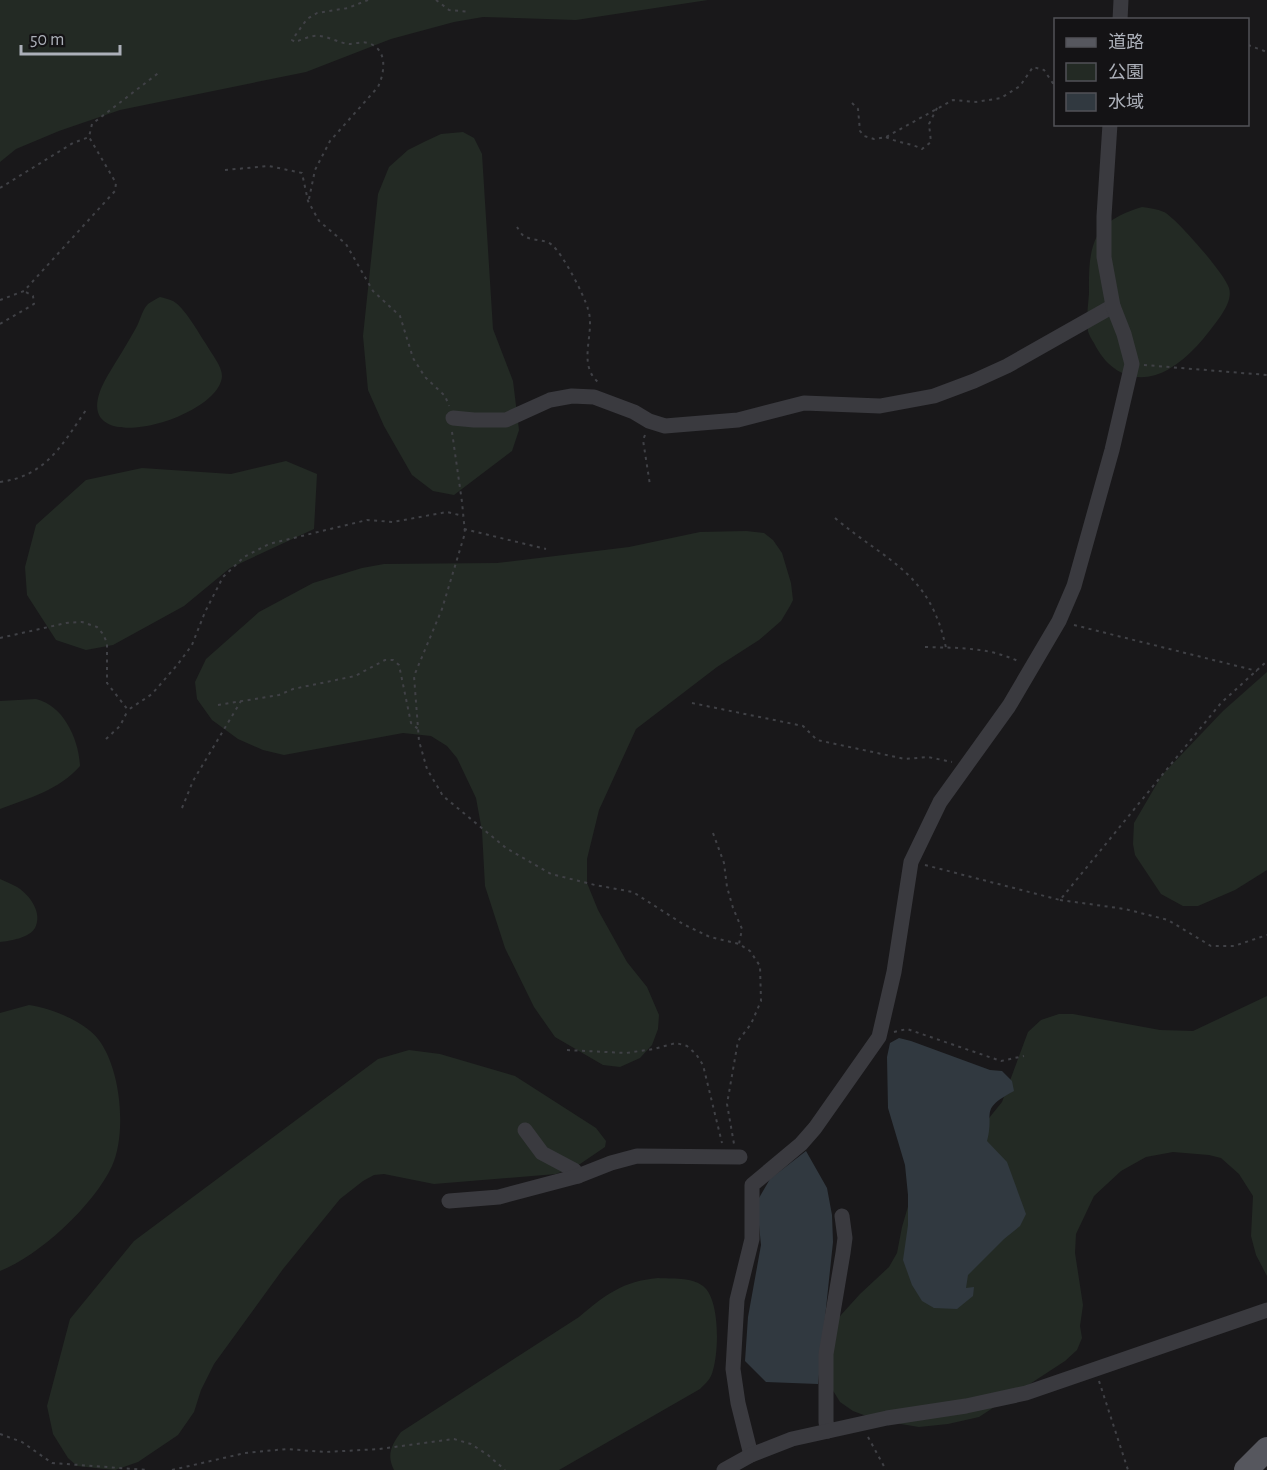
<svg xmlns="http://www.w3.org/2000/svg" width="1267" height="1470" font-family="'Alegreya Sans','Noto Sans JP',sans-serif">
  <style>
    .green { fill: #232a24 }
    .water { fill: #313940 }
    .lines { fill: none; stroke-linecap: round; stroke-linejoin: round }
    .path { stroke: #404146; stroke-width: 2; stroke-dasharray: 3 4.5; stroke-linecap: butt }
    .street { stroke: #3a3a3f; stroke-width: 15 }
    .primary { stroke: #56575e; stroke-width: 24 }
  </style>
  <rect width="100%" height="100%" fill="#19181a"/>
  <!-- green -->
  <g class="green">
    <path d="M0,0H708L576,20L483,17L454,22L391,39L306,72L120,110L59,131L16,149L0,162Z"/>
    <path d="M463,132L474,138L482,154L493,329L513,381L519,430L512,451L454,495L433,491L412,475L384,426L368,390L363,336L378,194L389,167L408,150L426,141L441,134Z"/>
    <path d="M1142,207C1149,208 1157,209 1164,212C1176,218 1225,274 1229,288C1232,298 1226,308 1220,317C1206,336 1190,357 1169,369C1138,387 1109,374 1094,343C1092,340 1089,335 1088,331C1086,320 1088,306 1089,294C1089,275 1088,254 1097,236C1106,220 1125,212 1142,207Z"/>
    <path d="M160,297C164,298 169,299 173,301C185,308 198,332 206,344C211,353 222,366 222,376C220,421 54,466 108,375C117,360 127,344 136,328C140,321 142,310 148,304C152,301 156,299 160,297Z"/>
    <path d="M286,461L317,474L314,529L230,568L184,606L113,645L86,650L56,640L27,595L25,567L36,525L86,480L142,468L231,474Z"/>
    <path d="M746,531L764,533L773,540L782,553L791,583L793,600L790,606L781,621L759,640L717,667L636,729L599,810L587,859V883L598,910L627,962L647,987L659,1015L658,1029L652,1045L640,1058L620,1067L603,1065L555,1037L534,1007L505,948L485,886L482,831L476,798L457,758L447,746L431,736L403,733L284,755L263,750L238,739L212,720L197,699L195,682L206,659L259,612L313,583L362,568L384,564L497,563L629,547L700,532Z"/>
    <path d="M1267,672V870L1235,890L1198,906H1183L1161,894L1135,855L1133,844L1134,823L1162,775L1223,711Z"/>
    <path d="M36,699C63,705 79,739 80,766C59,790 29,798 0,809V701Z"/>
    <path d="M0,879C6,882 12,884 17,887C30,895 43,913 35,928C29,938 10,941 0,942Z"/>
    <path d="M1267,996V1276L1256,1255L1251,1236L1253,1196L1239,1174L1221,1158L1209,1155L1173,1152L1146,1157L1121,1171L1094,1196L1076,1234L1075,1253L1083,1305L1080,1326L1082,1338L1077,1350L1065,1361L979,1417L948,1424L919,1427L877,1420L853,1411L840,1402L832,1389L822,1336L860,1294L889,1267L897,1253L902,1227L916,1179L985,1123L1002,1102L1028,1032L1041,1020L1059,1014H1073L1160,1030L1193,1031Z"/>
    <path d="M29,1005C50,1008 84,1021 98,1039C121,1068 127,1133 112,1166C94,1205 39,1256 0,1271V1013Z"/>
    <path d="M409,1050L440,1054L515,1076L596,1128L606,1141L605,1147L580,1164L556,1174L434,1184L384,1174L374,1175L363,1181L340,1199L283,1269L214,1364L201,1390L194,1412L178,1435L138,1462L115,1470L77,1466L68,1458L53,1434L47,1406L70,1319L134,1241L378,1059Z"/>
    <path d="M658,1278C672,1279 691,1277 703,1286C720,1299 719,1350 713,1370C711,1379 706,1383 700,1389L559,1470H394C386,1455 392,1444 401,1432L579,1317C605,1295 623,1281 658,1278Z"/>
  </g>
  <!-- water -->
  <g class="water">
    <path d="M899,1038L911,1041L990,1070L1002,1071L1012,1081L1014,1091C978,1110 995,1112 987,1141L1007,1162L1026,1214L1020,1226L1004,1239L968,1275L966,1288L974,1287L973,1296L957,1309L934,1308L922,1301L912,1285L903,1260L908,1225V1195L905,1165L888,1108L887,1057L890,1043Z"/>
    <path d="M806,1151L827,1188L832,1215L833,1242L818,1384L766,1382L745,1361L748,1317L761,1245L758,1215L759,1198L770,1179Z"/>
  </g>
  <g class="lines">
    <!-- path -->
    <g class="path">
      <path d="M436,0L449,10L470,12"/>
      <path d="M1248,45L1267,52"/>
      <path d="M852,103L858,109L860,131L864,136L874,139L886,137L953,100L976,102L1001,98L1020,86L1033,67L1044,70L1056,88"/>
      <path d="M886,137C898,143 911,143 922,149L931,142L929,124L937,108"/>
      <path d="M225,170L269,166L302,173L308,201L319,221L346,244L373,291L400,316L413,358L425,377L445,396L449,406"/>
      <path d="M0,188L73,143L89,137"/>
      <path d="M309,199L315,170L330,141L378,87C385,72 388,49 368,43C362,41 355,44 349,44C339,43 328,36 318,36C310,35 302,40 295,42L292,40L307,19L317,13L348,8L368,0"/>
      <path d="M517,227C519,230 522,236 526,237C534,241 545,239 552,245C563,254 584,295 588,309C596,333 576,364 599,383"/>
      <path d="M0,300L24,291L115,191L116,183L89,137L92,124L161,71"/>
      <path d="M0,324L34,304L33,296L24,291"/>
      <path d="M1144,365L1267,375"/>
      <path d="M452,432L462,502L465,533L442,609L414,676L419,741L427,769L443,796L506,848L551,874L595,885L633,892L683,924L710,937L739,944L750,951L760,966L761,1001L751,1024L738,1041L727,1104L734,1144"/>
      <path d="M645,435L643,440L650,485"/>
      <path d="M0,482C46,476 62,445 86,410"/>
      <path d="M835,518C887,562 930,572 946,648"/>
      <path d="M464,529L546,549"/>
      <path d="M1074,625L1257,671"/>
      <path d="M0,638L66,623L82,622L97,627L103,634L107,643V683L128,710L152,694L178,664L192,645L205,612L223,577L244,557L269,544L367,520L393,522L447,512L463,516"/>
      <path d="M925,647C959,648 989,647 1020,662"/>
      <path d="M692,703L803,726L817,740L905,759L928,757L952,762"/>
      <path d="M218,705L279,695L293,689L355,676L385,660H393L399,665L411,723L418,729"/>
      <path d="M106,739L120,726L128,710"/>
      <path d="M182,808L193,781L241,701"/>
      <path d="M713,833L724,863L727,887L733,908L742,929L739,944"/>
      <path d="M925,865L1060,900L1221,703L1267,661"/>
      <path d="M1060,900L1125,909L1168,920L1211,946H1234L1267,935"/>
      <path d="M894,1032L907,1029L1001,1061L1024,1056"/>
      <path d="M567,1050L626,1053L654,1049L676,1043L687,1046L696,1054L703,1065L722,1143"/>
      <path d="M1099,1381L1128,1470"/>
      <path d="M0,1434L22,1442L52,1463L147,1470"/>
      <path d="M868,1437L886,1470"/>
      <path d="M172,1470L245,1453L287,1449L325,1452L379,1449L454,1439L471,1444L488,1455L505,1470"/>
    </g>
    <!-- street -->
    <g class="street">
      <path d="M1120,20L1121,0"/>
      <path d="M453,418L474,420H506L550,400L572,396L594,397L634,412L649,421L665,426L738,420L804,403L880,406L934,396L974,381L1007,366L1113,306"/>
      <path d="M525,1130L542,1153L574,1170L578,1176"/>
      <path d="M449,1201L499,1197L578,1176L611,1163L637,1156L740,1157"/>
      <path d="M828,1431L826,1422V1354L843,1253L845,1238L842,1216"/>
      <path d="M751,1455L738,1403L733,1369L737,1300L752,1239V1185L801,1144L815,1128L879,1037L894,972L911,862L940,802L1009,706L1059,621L1074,586L1112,450L1132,364L1124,334L1113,306L1104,257V216L1110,124"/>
      <path d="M724,1470L751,1455L792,1439L887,1418L966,1406L1026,1393L1267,1310"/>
    </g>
    <!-- primary -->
    <path class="primary" d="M1246,1470L1267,1449"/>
  </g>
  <!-- legend -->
  <rect x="1054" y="18" width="195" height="108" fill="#141315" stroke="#515257" stroke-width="1.5"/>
  <rect x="1066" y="38" width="30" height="9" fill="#56575e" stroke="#515257" stroke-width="1.5"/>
  <text x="1108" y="48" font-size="18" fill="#acb0b9">道路</text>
  <rect x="1066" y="63" width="30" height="18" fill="#232a24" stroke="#515257" stroke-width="1.5"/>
  <text x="1108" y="78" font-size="18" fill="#acb0b9">公園</text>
  <rect x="1066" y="93" width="30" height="18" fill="#313940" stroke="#515257" stroke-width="1.5"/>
  <text x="1108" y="108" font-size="18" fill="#acb0b9">水域</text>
  <!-- scale -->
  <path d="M21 45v9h99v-9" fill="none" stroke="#acb0b9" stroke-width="3"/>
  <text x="30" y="45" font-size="18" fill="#acb0b9" stroke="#141315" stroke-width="4.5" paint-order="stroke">50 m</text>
</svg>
